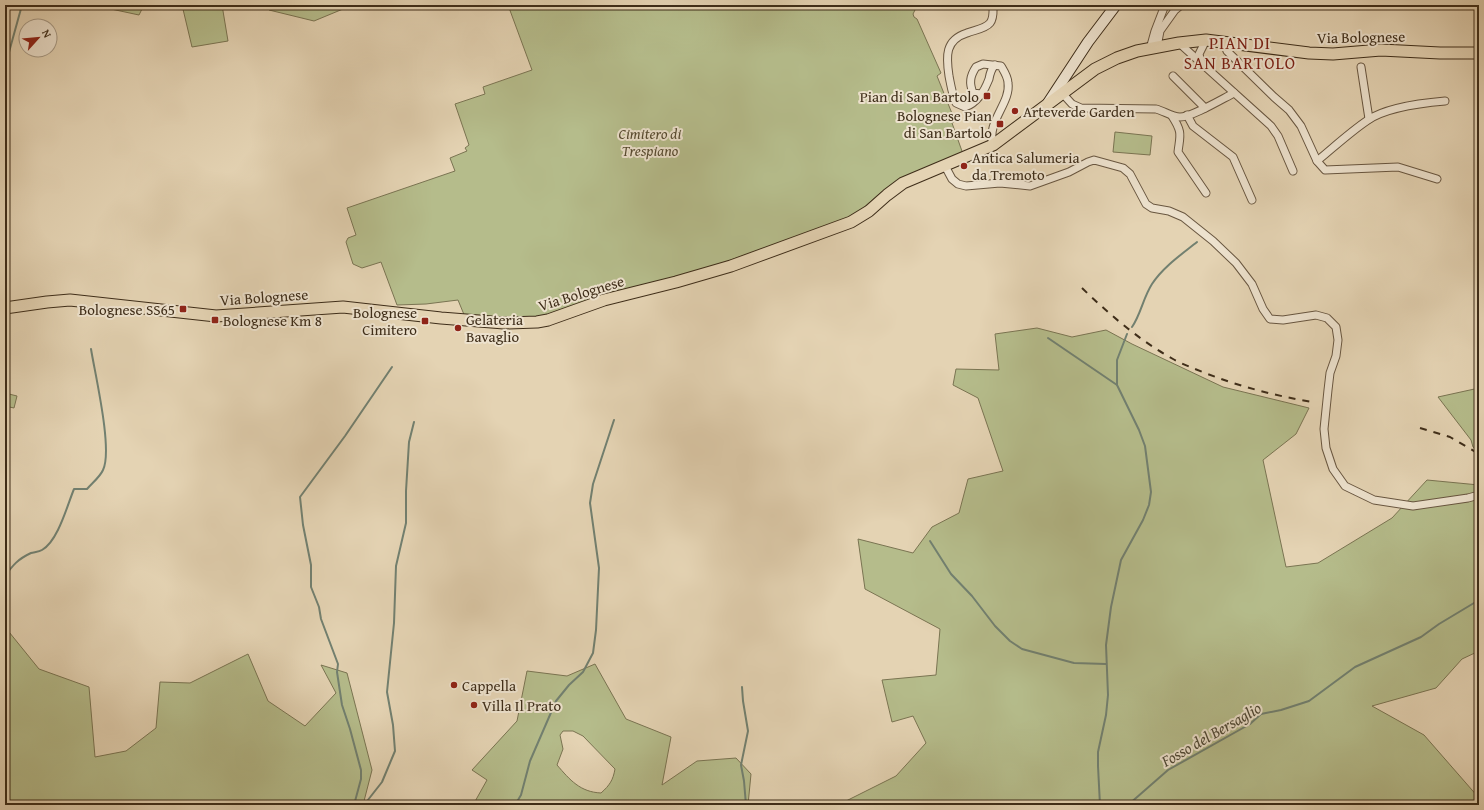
<svg xmlns="http://www.w3.org/2000/svg" width="1484" height="810" font-family="'Gentium Book Plus',serif">
  <style>
    .green { fill: #b5bc8b; stroke: #7a7452; fill-rule: evenodd }
    .lines { fill: none; stroke-linecap: round; stroke-linejoin: round }
    .stream { stroke: #728070; stroke-width: 2 }
    .street-casing { stroke: #685640; stroke-width: 9 }
    .secondary-casing { stroke: #3e2d19; stroke-width: 12 }
    .primary-casing { stroke: #3e2d19; stroke-width: 13 }
    .street { stroke: #ede2ce; stroke-width: 7 }
    .secondary { stroke: #ede2ce; stroke-width: 10 }
    .primary { stroke: #e4d3b3; stroke-width: 11 }
    .rail { stroke: #3e2d19; stroke-width: 2; stroke-dasharray: 7 7; stroke-linecap: butt }
    .poi-dot { fill: #8f2418; stroke: #ede2ce; stroke-width: 1.5 }
    .labels { text-anchor: middle; dominant-baseline: central; stroke-width: 4; stroke-linejoin: round; paint-order: stroke }
    .street-label { font-size: 15px; fill: #3e2d19; stroke: #ede2ce }
    .poi-label { font-size: 15px; fill: #3e2d19; stroke: #ede2ce; text-anchor: start }
    .park-label { font-size: 15px; font-style: italic; fill: #564a30; stroke: #ede2ce }
    .water-label { font-size: 16px; font-style: italic; fill: #4f4936; stroke: #ede2ce }
    .quarter-label { font-size: 17px; letter-spacing: 1px; fill: #7a1f14; stroke: #ede2ce }
  </style>
  <rect width="100%" height="100%" fill="#e4d3b3"/>
  <filter id="stains"><feTurbulence type="fractalNoise" baseFrequency=".005" numOctaves="4"/><feColorMatrix values="0 0 0 0 .2 0 0 0 0 .09 0 0 0 0 .02 0 0 0 .5 -.17"/></filter>
  <radialGradient id="worn" r=".72"><stop offset=".6" stop-color="#630" stop-opacity="0"/><stop offset="1" stop-color="#630" stop-opacity=".3"/></radialGradient>
  <!-- green -->
  <g class="green">
    <path d="M97,5H144L139,15L97,6Z"/>
    <path d="M182,5H222L228,41L192,47Z"/>
    <path d="M264,5H345L343,9L314,21L269,10Z"/>
    <path d="M508,5H913L915,10L913,14L914,17L917,19L941,73L937,76L955,121L952,123L963,154L898,180L878,195L862,209L846,219L825,228L704,269L537,318L465,317L458,300L426,304L397,305L381,262L362,268L353,264L346,242L348,238L356,235L347,208L455,171L450,158L467,151L465,148L469,145L455,104L485,94L483,87L532,70Z"/>
    <path d="M1115,132L1152,136L1150,155L1113,152Z"/>
    <path d="M1037,328L1072,337L1106,330L1132,344L1223,387L1309,408L1296,434L1263,460L1286,567L1318,563L1392,518L1427,480L1479,485V651L1462,659L1436,688L1372,706L1424,735L1479,798V805H838L896,776L926,743L913,716L892,722L882,680L936,675L940,629L865,589L858,539L913,553L932,527L959,513L968,479L1003,471L978,398L953,385L956,369L999,370L995,334Z"/>
    <path d="M1479,388V451L1473,447L1471,440L1438,397Z"/>
    <path d="M5,393L17,396L14,408L5,406Z"/>
    <path d="M5,627L39,669L89,687L95,757L126,751L156,728L160,682L190,683L248,654L268,701L305,726L336,693L321,665L347,673L372,770L363,805H5Z"/>
    <path d="M595,664L626,719L671,737L662,785L697,761L736,758L751,774L748,805H473L487,780L472,770L517,721L527,671L567,676ZM563,731H573L583,736L615,769C613,780 610,785 601,793C580,792 570,780 557,765L563,749L560,735Z"/>
  </g>
  <g class="lines">
    <!-- stream -->
    <g class="stream">
      <path d="M6,63L22,5"/>
      <path d="M1132,327C1141,314 1143,298 1152,284C1163,267 1182,254 1197,242"/>
      <path d="M1048,338L1117,385"/>
      <path d="M930,541L951,574L972,596L995,626L1010,641L1022,649L1074,663L1106,664"/>
      <path d="M5,576C13,565 18,559 31,553C34,552 39,552 42,550C58,541 67,506 74,489H87C92,483 100,477 103,470C113,450 95,374 91,349"/>
      <path d="M742,687L743,701L748,731L741,765L744,781L746,805"/>
      <path d="M354,805L361,779V770L350,729L342,705L337,672L338,664L321,619L319,607L311,587V565L303,525L300,497L345,436L392,367"/>
      <path d="M364,805L382,782L395,751L393,725L387,692L394,623L396,566L406,523V491L409,442L414,422"/>
      <path d="M515,805L521,795L530,761L556,701L569,685L583,672L593,653L596,630L599,568L590,503L593,484L614,420"/>
      <path d="M1100,805L1098,766V752L1106,715L1108,695L1106,645L1111,607L1121,560L1143,520L1149,505L1151,492L1145,446L1139,430L1117,385V360L1127,334"/>
      <path d="M1128,805L1168,770L1250,724L1261,714L1281,710L1309,701L1355,667L1421,637L1439,624L1479,600"/>
    </g>
    <defs>
      <g id="street">
        <path d="M993,5C993,11 994,18 990,23C985,29 974,30 967,33C945,40 946,56 949,76C951,86 952,94 956,103L965,107C977,103 985,90 989,79C990,73 991,69 995,65"/>
        <path d="M1223,41L1227,51L1274,97L1289,110L1301,126L1317,161L1325,170L1398,167L1437,179"/>
        <path d="M1179,43L1271,126L1278,136L1293,171"/>
        <path d="M1157,47L1160,31L1175,10L1181,5"/>
        <path d="M1150,49L1155,31L1165,5"/>
        <path d="M1201,63L1199,54L1206,40"/>
        <path d="M1361,67L1369,119"/>
        <path d="M1173,76L1205,108"/>
        <path d="M1062,93L1072,104L1081,108L1156,109C1164,111 1172,117 1180,117C1192,117 1222,99 1234,93"/>
        <path d="M981,94L973,93C969,83 970,76 976,67L983,64L1001,66C1004,71 1008,77 1008,83C1011,103 986,122 993,145"/>
        <path d="M1187,115L1193,126L1233,157L1252,200"/>
        <path d="M1172,116C1183,133 1180,135 1178,152L1206,193"/>
        <path d="M1317,161C1333,148 1350,132 1368,120C1387,107 1422,103 1445,101"/>
        <path d="M945,166L952,179L958,184L966,186L1000,183L1030,186L1069,172L1088,162L1094,160L1123,168L1130,174L1146,204L1152,208L1169,211L1183,217L1213,241L1236,263L1252,284L1263,309L1270,319L1283,320L1316,315L1327,318L1336,327L1338,340L1336,356L1330,373L1328,390L1324,429L1326,448L1333,469L1345,486L1374,500L1413,506L1468,498L1479,495"/>
      </g>
      <path id="secondary" d="M1048,103L1088,42L1116,5"/>
      <path id="primary" d="M5,308L47,302L70,300L216,316L343,307L441,318L504,323L537,322L548,320L604,300L676,282L731,266L851,222L869,211L887,195L903,183L993,145L1095,69L1117,58L1137,51L1179,43L1206,40L1309,53L1333,54L1381,50L1440,53H1479"/>
    </defs>
    <!-- street casing -->
    <use href="#street" class="street-casing"/>
    <!-- secondary casing -->
    <use href="#secondary" class="secondary-casing"/>
    <!-- primary casing -->
    <use href="#primary" class="primary-casing"/>
    <!-- street -->
    <use href="#street" class="street"/>
    <!-- secondary -->
    <use href="#secondary" class="secondary"/>
    <!-- primary -->
    <use href="#primary" class="primary"/>
    <!-- rail -->
    <g class="rail">
      <path d="M1082,288C1110,315 1139,340 1173,359C1180,363 1188,366 1195,369C1234,385 1271,395 1312,402"/>
      <path d="M1420,428L1450,437L1479,454"/>
    </g>
  </g>
  <!-- markers -->
  <g class="poi-dot">
    <rect x="983" y="92" width="8" height="8" rx="2"/>
    <circle cx="1015" cy="111" r="4"/>
    <rect x="996" y="120" width="8" height="8" rx="2"/>
    <circle cx="964" cy="166" r="4"/>
    <rect x="179" y="305" width="8" height="8" rx="2"/>
    <rect x="211" y="316" width="8" height="8" rx="2"/>
    <rect x="421" y="317" width="8" height="8" rx="2"/>
    <circle cx="458" cy="328" r="4"/>
    <circle cx="454" cy="685" r="4"/>
    <circle cx="474" cy="705" r="4"/>
  </g>
  <g class="labels">
    <!-- street labels -->
    <g class="street-label">
      <text transform="translate(1361 37) rotate(-1)">Via Bolognese</text>
      <text transform="translate(581 293) rotate(-17)">Via Bolognese</text>
      <text transform="translate(264 297) rotate(-4)">Via Bolognese</text>
    </g>
    <!-- poi labels -->
    <g class="poi-label">
      <text x="979" y="96" text-anchor="end">Pian di San Bartolo</text>
      <text x="1023" y="111">Arteverde Garden</text>
      <text x="992" y="115" text-anchor="end">Bolognese Pian<tspan x="992" dy="17">di San Bartolo</tspan></text>
      <text x="972" y="157">Antica Salumeria<tspan x="972" dy="17">da Tremoto</tspan></text>
      <text x="175" y="309" text-anchor="end">Bolognese SS65</text>
      <text x="417" y="312" text-anchor="end">Bolognese<tspan x="417" dy="17">Cimitero</tspan></text>
      <text x="466" y="319">Gelateria<tspan x="466" dy="17">Bavaglio</tspan></text>
      <text x="223" y="320">Bolognese Km 8</text>
      <text x="462" y="685">Cappella</text>
      <text x="482" y="705">Villa Il Prato</text>
    </g>
    <!-- park labels -->
    <g class="park-label">
      <text x="650" y="133">Cimitero di<tspan x="650" dy="17">Trespiano</tspan></text>
    </g>
    <!-- water labels -->
    <g class="water-label">
      <text transform="translate(1211 734) rotate(-30)">Fosso del Bersaglio</text>
    </g>
    <!-- quarter labels -->
    <g class="quarter-label">
      <text x="1240" y="42">PIAN DI<tspan x="1240" dy="20">SAN BARTOLO</tspan></text>
    </g>
  </g>
  <!-- margin -->
  <rect width="1484" height="810" fill="none" stroke="#e4d3b3" stroke-width="20"/>
  <rect x="6" y="6" width="1472" height="798" fill="none" stroke="#3e2d19" stroke-width="2"/>
  <rect x="10" y="10" width="1464" height="790" fill="none" stroke="#3e2d19"/>
  <!-- north arrow -->
  <g transform="translate(38 38) rotate(63)"><circle r="19" fill="#ede2ce" stroke="#a79a86"/>
  <path d="M0-3L7 15L0 10L-7 15Z" fill="#8f2418"/>
  <text y="-6" font-size="11" font-weight="bold" text-anchor="middle" fill="#3e2d19">N</text>
  </g>
  <rect width="100%" height="100%" filter="url(#stains)"/>
  <rect width="100%" height="100%" fill="url(#worn)"/>
</svg>
